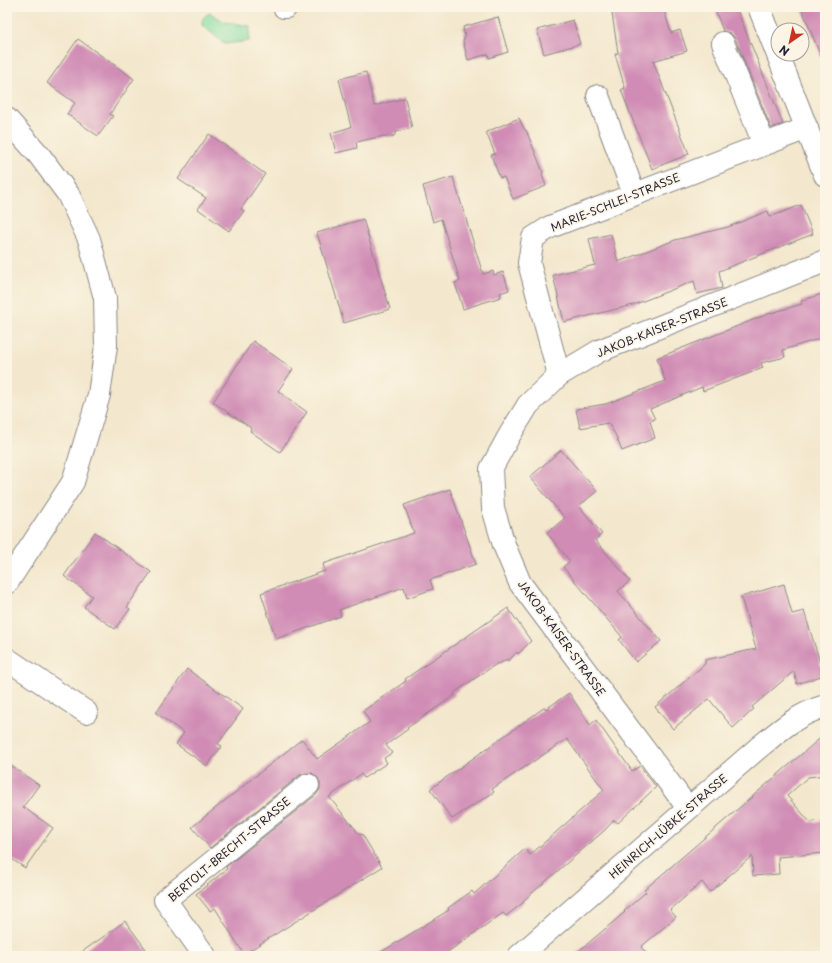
<svg xmlns="http://www.w3.org/2000/svg" width="832" height="963" font-family="'Playpen Sans',sans-serif">
  <style>
    .green { fill: #84dda2; stroke: #53806e }
    .building { fill: #d08cb5 }
    .lines { fill: none; stroke-linecap: round; stroke-linejoin: round }
    .minor-casing { stroke: #8a8584; stroke-width: 24 }
    .minor { stroke: #fff; stroke-width: 22 }
    .labels { text-anchor: middle; dominant-baseline: central; stroke-width: 3.5; stroke-linejoin: round; paint-order: stroke }
    .street-label { font-size: 11px; fill: #22223b; stroke: #fcf5e5 }
  </style>
  <rect width="100%" height="100%" fill="#fcf5e5"/>
  <filter id="ink" filterUnits="userSpaceOnUse"><feTurbulence type="fractalNoise" baseFrequency=".025" numOctaves="2"/><feDisplacementMap in="SourceGraphic" scale="8" xChannelSelector="R" yChannelSelector="G"/><feConvolveMatrix kernelMatrix="1 2 1 2 8 2 1 2 1" color-interpolation-filters="sRGB"/></filter>
  <filter id="wash" filterUnits="userSpaceOnUse"><feTurbulence type="fractalNoise" baseFrequency=".012" numOctaves="4" result="noise"/><feDisplacementMap in="SourceGraphic" scale="16" xChannelSelector="R" yChannelSelector="G"/><feGaussianBlur stdDeviation="0.9" result="paint"/><feColorMatrix in="noise" values="0 0 0 0 0 0 0 0 0 0 0 0 0 0 0 0 0 1.4 0 .05"/><feComposite in="paint" operator="in"/></filter>
  <g filter="url(#wash)">
    <rect width="100%" height="100%" fill="#f3e8cd"/>
    <!-- green -->
    <path class="green" d="M210,13L225,22L250,26L249,41L225,44L202,25C202,18 204,16 210,13Z"/>
    <g id="blocks">
      <!-- building -->
      <g class="building">
        <path d="M633,7H663L671,33L680,30L687,51L653,61L689,154L652,169L621,90L625,88L615,54L618,53L612,13Z"/>
        <path d="M714,7H736L783,124L771,128L735,38L730,33L723,31Z"/>
        <path d="M801,7H825V64H824Z"/>
        <path d="M498,17L508,52L489,58L488,54L468,60L463,41L465,37L463,27Z"/>
        <path d="M573,20L580,44L544,54L537,30Z"/>
        <path d="M78,39L134,79L110,114L113,116L98,136L67,114L75,103L47,83Z"/>
        <path d="M366,72L374,106L405,98L412,128L396,132L394,136L387,137L384,136L356,142L357,148L336,153L331,133L351,127L339,79Z"/>
        <path d="M519,118L524,129L526,130L543,172L542,175L546,186L513,199L504,177L500,178L491,155L495,154L486,132Z"/>
        <path d="M209,134L265,174L241,209L244,211L229,231L198,209L206,198L178,179Z"/>
        <path d="M453,177L483,274L493,271L494,275L503,272L509,290L500,293L501,297L463,309L455,283L460,281L441,219L433,222L423,186Z"/>
        <path d="M801,205L813,234L719,271L722,288L697,294L694,281L633,305L564,322L553,275L595,265L589,239L611,234L618,262L675,240L728,227L768,211L770,217Z"/>
        <path d="M363,219L390,309L344,323L317,233Z"/>
        <path d="M825,293V337L783,350L785,357L761,363L763,368L703,391L702,387L650,409L655,419L650,421L655,438L622,451L615,434L608,423L580,428L576,409L606,404L665,381L657,358L768,314L802,304L801,301Z"/>
        <path d="M253,341L293,369L278,391L307,412L280,452L250,431L251,428L213,402Z"/>
        <path d="M561,450L597,491L579,506L602,534L595,540L630,581L618,591L661,641L636,662L619,640L622,637L563,567L570,561L547,533L565,518L530,477Z"/>
        <path d="M450,489L476,564L430,580L433,589L407,598L404,587L339,610L341,616L276,639L261,593L325,571L323,564L414,533L404,505Z"/>
        <path d="M95,532L151,572L127,607L130,609L115,629L84,607L92,596L64,576Z"/>
        <path d="M784,584L792,614L804,611L824,675L797,684L794,671L752,707L754,709L733,728L709,699L673,729L655,707L705,664V660L756,649L741,597Z"/>
        <path d="M508,608L531,641L518,654L517,652L508,661L507,659L499,664L498,663L477,677L454,693L455,695L407,728L408,729L386,745L392,753L384,758L387,763L364,778L361,774L329,797L360,835L362,834L382,867L244,954L215,908L210,911L196,894L227,869L226,867L316,795L320,789V783L317,777L312,773H306L300,775L210,848L192,827L302,739L317,759L370,722L363,711L406,681L405,679Z"/>
        <path d="M187,669L243,709L218,744L222,746L207,766L176,744L184,733L156,713Z"/>
        <path d="M569,693L590,725L596,720L632,771L640,766L656,787L618,823L614,820L605,830L523,901L524,902L506,916L503,913L442,956H375L449,910L448,908L472,891L474,894L525,849L530,855L604,790L567,739L492,789L494,792L452,819L430,789L545,707L546,709Z"/>
        <path d="M825,734V775L808,777L787,796L810,822L825,821V853L778,857L779,874L753,876L752,856L710,892L702,882L670,910L676,917L641,947L649,956H573L625,912L624,911L646,892L644,890Z"/>
        <path d="M7,763L39,785L23,807L53,828L25,868L7,856Z"/>
        <path d="M125,921L151,956H76L110,932Z"/>
      </g>
    </g>
  </g>
  <g filter="url(#ink)">
    <use href="#blocks" fill-opacity="0" stroke="#8a8584" stroke-width="1"/>
    <g class="lines">
      <defs>
        <g id="minor">
          <path d="M284,7H286"/>
          <path d="M759,7L825,175"/>
          <path d="M723,43L764,144"/>
          <path d="M598,96L634,194"/>
          <path d="M7,119L39,155L68,194L89,239L105,298L106,346L99,395L73,482L7,583"/>
          <path d="M559,375L529,263L533,238L550,227L807,128"/>
          <path d="M7,659L86,712"/>
          <path d="M688,808L520,583L504,545L493,508L491,469L509,436L528,405L559,375L599,351L825,261"/>
          <path d="M205,956L165,900L308,785"/>
          <path d="M519,956L757,749C780,730 796,715 825,706"/>
        </g>
      </defs>
      <!-- minor casing -->
      <use href="#minor" class="minor-casing"/>
      <!-- minor -->
      <use href="#minor" class="minor"/>
    </g>
  </g>
  <g class="labels">
    <!-- street labels -->
    <g class="street-label">
      <text transform="translate(615 202) rotate(-22)">MARIE-SCHLEI-STRASSE</text>
      <text transform="translate(662 327) rotate(-22)">JAKOB-KAISER-STRASSE</text>
      <text transform="translate(562 638) rotate(54)">JAKOB-KAISER-STRASSE</text>
      <text transform="translate(668 826) rotate(-41)">HEINRICH-LÜBKE-STRASSE</text>
      <text transform="translate(229 849) rotate(-40)">BERTOLT-BRECHT-STRASSE</text>
    </g>
  </g>
  <!-- margin -->
  <rect width="832" height="963" fill="none" stroke="#fcf5e5" stroke-width="24"/>
  <!-- north arrow -->
  <g transform="translate(790 42) rotate(214)"><circle r="19" fill="#fcf5e5" stroke="#a5a1a1"/>
  <path d="M0-3L7 15L0 10L-7 15Z" fill="#c8321e"/>
  <text y="-6" font-size="11" font-weight="bold" text-anchor="middle" fill="#22223b">N</text>
  </g>
</svg>
